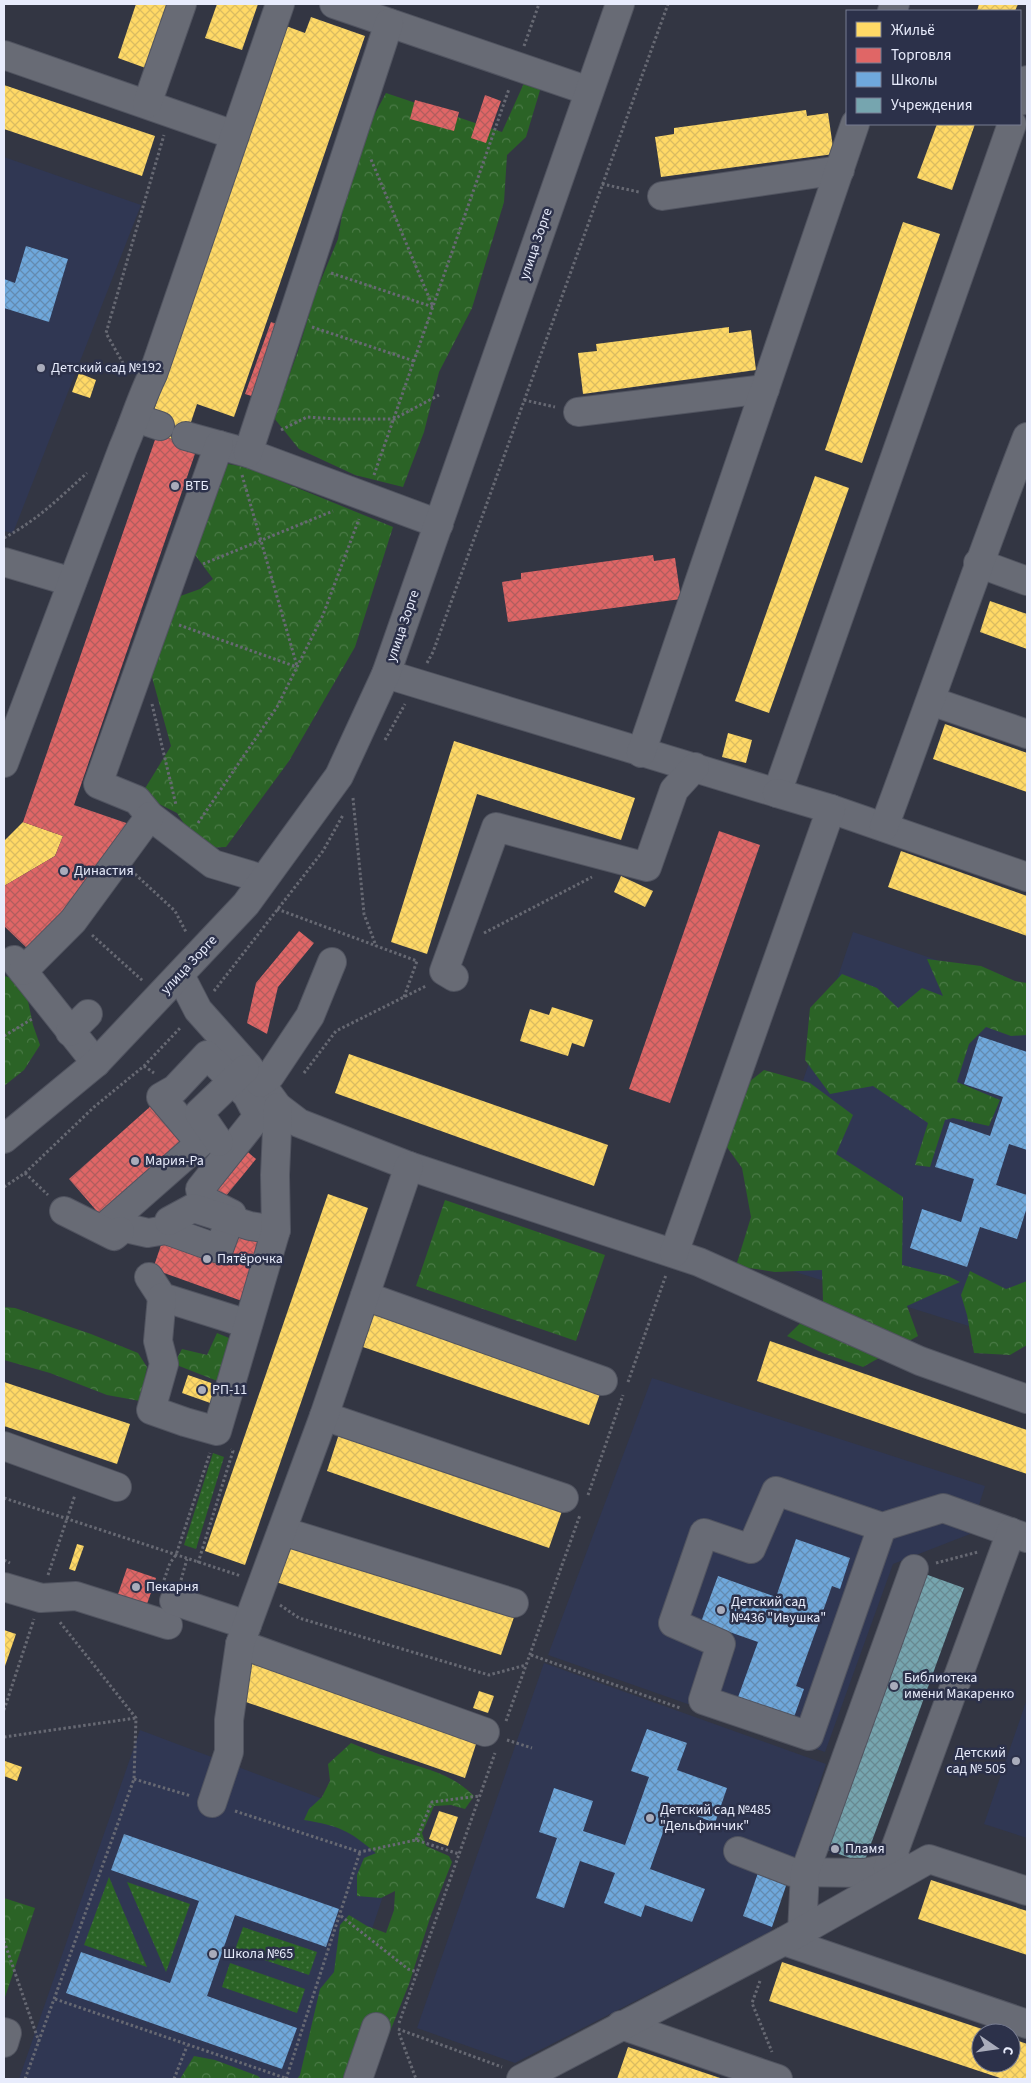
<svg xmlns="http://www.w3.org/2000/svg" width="1031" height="2083" font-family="'Source Sans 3',sans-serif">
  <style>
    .built { fill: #303753 }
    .grass { fill: url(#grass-dots) }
    .forest { fill: url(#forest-crowns) }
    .homes { fill: url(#homes-cross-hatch) }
    .shops { fill: url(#shops-cross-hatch) }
    .schools { fill: url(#schools-cross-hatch) }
    .public { fill: url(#public-cross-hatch) }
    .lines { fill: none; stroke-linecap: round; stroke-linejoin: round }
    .minor-casing { stroke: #515460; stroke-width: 30 }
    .path { stroke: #676973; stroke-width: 3; stroke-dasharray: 2.5 2.5; stroke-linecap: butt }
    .minor { stroke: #686b75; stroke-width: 28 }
    .poi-dot { fill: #a9acbb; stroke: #2c314a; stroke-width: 2 }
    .labels { text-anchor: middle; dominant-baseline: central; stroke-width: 5; stroke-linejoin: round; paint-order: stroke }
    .street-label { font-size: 14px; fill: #e8ecfc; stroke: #2c314a }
    .poi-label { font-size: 14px; fill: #e8ecfc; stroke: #2c314a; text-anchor: start }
  </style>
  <defs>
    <pattern id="grass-dots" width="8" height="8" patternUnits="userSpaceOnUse" patternTransform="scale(1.25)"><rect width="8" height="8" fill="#2b6326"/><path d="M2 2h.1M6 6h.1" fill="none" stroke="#4a7a46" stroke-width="1.8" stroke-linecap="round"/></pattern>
    <pattern id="forest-crowns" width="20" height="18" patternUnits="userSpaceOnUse" patternTransform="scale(1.25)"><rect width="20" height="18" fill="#2b6326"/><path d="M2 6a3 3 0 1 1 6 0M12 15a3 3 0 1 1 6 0" fill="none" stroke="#4a7a46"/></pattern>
    <pattern id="homes-cross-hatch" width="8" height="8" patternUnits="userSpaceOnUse" patternTransform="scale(1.25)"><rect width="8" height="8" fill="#ffd966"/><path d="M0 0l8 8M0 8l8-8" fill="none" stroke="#dabc61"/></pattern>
    <pattern id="shops-cross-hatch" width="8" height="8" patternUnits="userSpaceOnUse" patternTransform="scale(1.25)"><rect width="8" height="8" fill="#e06666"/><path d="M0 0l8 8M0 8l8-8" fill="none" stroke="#b25d5e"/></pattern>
    <pattern id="schools-cross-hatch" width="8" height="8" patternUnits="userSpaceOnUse" patternTransform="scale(1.25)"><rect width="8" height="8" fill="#6fa8dc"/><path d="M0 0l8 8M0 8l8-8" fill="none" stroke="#638bb1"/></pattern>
    <pattern id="public-cross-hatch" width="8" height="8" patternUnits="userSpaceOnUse" patternTransform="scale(1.25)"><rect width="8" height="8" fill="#76a5af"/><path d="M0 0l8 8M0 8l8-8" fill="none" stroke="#688991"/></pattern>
  </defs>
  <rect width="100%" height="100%" fill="#333643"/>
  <!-- built -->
  <g class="built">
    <path d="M4,157L141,205L13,533L4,531Z"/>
    <path d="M853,932L1027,990V1311L1017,1341L744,1256Z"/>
    <path d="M652,1378L985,1486L970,1534L893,1564L825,1752L548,1655Z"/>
    <path d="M544,1663L826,1764L771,1931L515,2063L417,2028Z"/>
    <path d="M1027,1699V1838L984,1824Z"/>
    <path d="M140,1730L405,1830L322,2079H19Z"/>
  </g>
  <!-- grass -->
  <g class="grass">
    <path d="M213,1453L224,1457L196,1549L184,1545Z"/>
    <path d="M109,1877L147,1967L84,1945Z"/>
    <path d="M127,1882L190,1904L166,1972Z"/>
    <path d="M243,1927L317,1952L309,1975L235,1950Z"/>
    <path d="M230,1963L305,1989L297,2013L222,1987Z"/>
  </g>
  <!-- forest -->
  <g class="forest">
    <path d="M524,83L541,87L526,137L507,155L504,202L472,308L439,372L424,432L403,487L355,475L299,449L274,418L298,351L316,292L338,239L352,156L386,93L502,132Z"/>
    <path d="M222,463L246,467L393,527L355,647L289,761L226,847L200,848L177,813L141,795L171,746L147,659L172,599L200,589L213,579L190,548Z"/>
    <path d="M927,959L981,966L1015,981L1027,983V1035L1011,1036L986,1027L969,1044L957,1082L1000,1100L989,1126L953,1118L945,1120L930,1167L915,1165L928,1123L873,1086L830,1094L805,1060L810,1008L842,974L877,988L898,1008L922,988L943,996Z"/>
    <path d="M4,976L17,979L28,1001L33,1025L40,1045L24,1070L4,1086Z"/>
    <path d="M764,1070L810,1083L853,1115L836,1154L903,1197L902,1265L948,1276L960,1282L907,1306L918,1336L863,1367L823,1353L787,1336L823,1301L822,1270L775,1272L736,1266L751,1217L742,1168L721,1139L739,1090Z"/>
    <path d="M445,1200L605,1255L576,1341L416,1286Z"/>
    <path d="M970,1271L1006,1289L1027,1281V1345L1010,1355L974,1353L967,1315L961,1295Z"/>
    <path d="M4,1307L15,1308L91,1334L138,1353L147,1367L140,1401L107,1395L50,1373L4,1360Z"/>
    <path d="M217,1333L234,1340L225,1384L174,1364L182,1349L207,1355Z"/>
    <path d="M351,1743C364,1748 377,1754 391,1758C422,1768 450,1772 474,1796L465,1809L451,1805L434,1806L422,1833L426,1846L449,1856L452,1862L431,1915L409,1984L371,2079H297L300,2075L320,1989L334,1972L340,1925L349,1915L367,1926L386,1933L394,1910L395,1891L381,1898L357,1896V1875L364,1858L376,1853C348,1830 340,1826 304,1820L309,1809L322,1797L330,1781L328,1764Z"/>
    <path d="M4,1898L35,1908L4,2000Z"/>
    <path d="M194,2056L215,2060L258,2076L261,2079H180Z"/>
  </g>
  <!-- homes -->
  <g class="homes">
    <path d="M136,4H173L151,70L118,58Z"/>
    <path d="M217,4H258L242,50L205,38Z"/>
    <path d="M979,4H1018L1015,11H977Z"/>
    <path d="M311,17L365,36L234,417L197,404L184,443L157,434L152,416L286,26L305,33Z"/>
    <path d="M4,85L155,136L142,176L4,129Z"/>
    <path d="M806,110L807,116L828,113L834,154L661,177L655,137L674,134V128Z"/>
    <path d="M937,124H975L952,190L917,178Z"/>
    <path d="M903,222L940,234L862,463L825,450Z"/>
    <path d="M729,327V333L751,330L756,370L583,394L578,353L597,351L596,344Z"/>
    <path d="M79,373L96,380L90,398L72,392Z"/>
    <path d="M815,476L849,488L769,713L735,701Z"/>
    <path d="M990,601L1027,614V649L980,632Z"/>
    <path d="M945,724L1027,753V792L933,759Z"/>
    <path d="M728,733L752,740L746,763L722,757Z"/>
    <path d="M454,741L635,798L621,840L477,794L427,954L391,942Z"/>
    <path d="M23,822L63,836L55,856L4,886V841Z"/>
    <path d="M901,851L1027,896V936L888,887Z"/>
    <path d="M621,876L653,891L645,907L614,892Z"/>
    <path d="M552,1007L593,1020L584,1047L572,1043L568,1056L520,1041L530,1009L549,1015Z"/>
    <path d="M349,1054L608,1145L594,1186L335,1093Z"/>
    <path d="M328,1194L368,1208L245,1565L205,1551Z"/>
    <path d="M374,1313L601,1391L589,1425L363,1347Z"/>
    <path d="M770,1341L1027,1430V1474L757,1381Z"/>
    <path d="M188,1375L223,1387L216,1405L182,1393Z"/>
    <path d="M4,1382L130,1424L117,1464L4,1426Z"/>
    <path d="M339,1434L562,1511L549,1548L327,1471Z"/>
    <path d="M77,1544L84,1546L75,1571L69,1569Z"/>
    <path d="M288,1544L514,1617L501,1655L276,1582Z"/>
    <path d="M4,1630L16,1634L5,1666H4Z"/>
    <path d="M253,1661L478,1738L465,1778L240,1700Z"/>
    <path d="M479,1691L494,1696L488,1713L473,1708Z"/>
    <path d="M5,1761L22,1767L17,1781L4,1776Z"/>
    <path d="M439,1811L458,1817L448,1846L429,1839Z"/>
    <path d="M931,1880L1027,1911V1955L918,1919Z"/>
    <path d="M782,1962L994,2033H981V2063H1011V2038L1027,2044V2079H1003L769,2001Z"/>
    <path d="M628,2047L723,2079H617Z"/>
  </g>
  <!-- shops -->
  <g class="shops">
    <path d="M485,95L501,101L486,143L471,138Z"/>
    <path d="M415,100L459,112L454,131L410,119Z"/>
    <path d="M271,322L280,325L255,397L245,394Z"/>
    <path d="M157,434L197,448L74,805L132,825L66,915L30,951L4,926V886L55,856L63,836L23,822Z"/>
    <path d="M653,555L654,561L675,558L681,599L508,622L502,582L521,579V573Z"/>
    <path d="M719,831L760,845L670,1103L629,1089Z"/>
    <path d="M299,931L314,943L278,987L267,1034L247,1023L256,983Z"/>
    <path d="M161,1097L200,1143L108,1224L69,1179Z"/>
    <path d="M243,1148L256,1159L221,1202L208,1191Z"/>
    <path d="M228,1226L264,1238L242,1301L153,1269L166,1230L219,1249Z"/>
    <path d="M127,1568L156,1578L146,1607L117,1597Z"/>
  </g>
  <!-- schools -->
  <g class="schools">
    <path d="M26,246L68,259L49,322L4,308V279L15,283Z"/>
    <path d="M979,1036L1027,1052V1150L1009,1144L996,1185L1027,1195V1207L1017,1239L980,1227L967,1267L910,1248L922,1209L961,1222L974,1179L935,1167L950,1122L990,1136L1003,1097L964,1084Z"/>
    <path d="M796,1539L850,1558L840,1589L832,1586L796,1686L804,1689L793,1720L737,1700L758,1642L701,1622L718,1576L776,1597Z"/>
    <path d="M647,1729L687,1743L677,1770L727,1788L715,1823L672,1807L650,1869L705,1889L692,1922L645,1905L641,1917L604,1903L615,1873L580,1861L564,1908L536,1898L557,1838L539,1832L554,1788L593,1801L583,1831L625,1845L649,1777L631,1771Z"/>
    <path d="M124,1834L339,1909L326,1947L235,1915L207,1996L297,2028L282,2069L66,1993L81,1952L170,1983L199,1901L111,1870Z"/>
    <path d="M759,1870L788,1880L772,1927L743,1916Z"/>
  </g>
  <!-- public -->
  <path class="public" d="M925,1574L964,1588L864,1863L825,1849Z"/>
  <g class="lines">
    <defs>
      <g id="minor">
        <path d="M334,4L589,91"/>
        <path d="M892,11L895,4"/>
        <path d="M4,55L234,135"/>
        <path d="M1020,101L1027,80"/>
        <path d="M147,104L182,4"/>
        <path d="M662,196L840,170"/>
        <path d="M578,412L765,389"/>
        <path d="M136,418L160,426"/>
        <path d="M186,436L248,453L439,524"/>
        <path d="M219,445L98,784L137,800L150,816L213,864L263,879"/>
        <path d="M248,453L389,23"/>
        <path d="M4,562L72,582"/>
        <path d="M978,563L1027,581"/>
        <path d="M386,674L777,793L1012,124"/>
        <path d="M931,701L1027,734"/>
        <path d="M641,753L855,124"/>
        <path d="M4,763L123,448C134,423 141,398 153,374L280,4"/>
        <path d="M831,809L1027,877"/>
        <path d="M884,827C932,698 977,566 1027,437"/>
        <path d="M14,960L96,1063"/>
        <path d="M23,971L73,921L150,816"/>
        <path d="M180,975L198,1010L248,1066L278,1107L299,1123L409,1166L699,1262L920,1361L1027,1399"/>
        <path d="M454,977L444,971L496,827L647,867L674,790L695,767"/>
        <path d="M70,1032L88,1014"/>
        <path d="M207,1055L247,1095L258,1116L200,1189L202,1199L232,1214L219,1249L166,1230L148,1233L108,1224L200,1143L161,1097L175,1089Z"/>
        <path d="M260,1083L270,1076L310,1016L332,962"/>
        <path d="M4,1139L96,1063L246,904L339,776L386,674L620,4"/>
        <path d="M219,1142L199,1113L245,1069"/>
        <path d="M64,1211L114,1236L120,1231"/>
        <path d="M169,1221L193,1208L250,1226L276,1230"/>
        <path d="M674,1253L831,809L777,793"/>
        <path d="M149,1277L162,1297L248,1324"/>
        <path d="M365,1296L603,1381"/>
        <path d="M162,1297L158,1341L164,1364L151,1410L185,1422L217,1431L276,1230L275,1175L278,1107"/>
        <path d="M324,1416L564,1498"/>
        <path d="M4,1446L117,1487"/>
        <path d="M882,1527L809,1736L703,1700L721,1644L673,1623L704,1533L751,1549L776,1491L882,1527L943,1508L1027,1538"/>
        <path d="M282,1531L514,1603"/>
        <path d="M4,1587L41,1598L76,1596L168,1625"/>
        <path d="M174,1601L247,1625"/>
        <path d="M240,1644L485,1732"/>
        <path d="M212,1803L229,1752V1720L240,1644L324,1416L409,1166"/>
        <path d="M738,1851L792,1872L865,1873L901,1865"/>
        <path d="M888,1868L1011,1532"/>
        <path d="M802,1932L805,1872L914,1569"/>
        <path d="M784,1941L1027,2024"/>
        <path d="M621,2025L778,2079"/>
        <path d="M4,2032L7,2033L4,2043"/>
        <path d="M358,2079L376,2027"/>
        <path d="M521,2079L784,1941L929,1859L1027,1891"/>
      </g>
    </defs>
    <!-- minor casing -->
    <use href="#minor" class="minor-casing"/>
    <!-- path -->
    <g class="path">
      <path d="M524,46L539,4"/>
      <path d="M602,184L639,192"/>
      <path d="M331,273L433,307L370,157"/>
      <path d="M312,327L414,361"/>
      <path d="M128,372L106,333L164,135"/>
      <path d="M524,400L555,407"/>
      <path d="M281,430L307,417L336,419H394L439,395"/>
      <path d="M242,475L297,666"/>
      <path d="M374,475L509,89"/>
      <path d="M4,538C39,519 59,498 87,473"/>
      <path d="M203,564L333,511"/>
      <path d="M179,625L297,667"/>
      <path d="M427,663L433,652L668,4"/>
      <path d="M152,704L176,805"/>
      <path d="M385,740L405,704"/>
      <path d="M353,798L364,914L376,946"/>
      <path d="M198,823L277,707L323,615L359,519"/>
      <path d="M135,874L175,911L186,932"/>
      <path d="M277,909L417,961L404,997"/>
      <path d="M484,933L592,877"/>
      <path d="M92,935L143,981"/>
      <path d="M214,991L323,851L343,815"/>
      <path d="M4,1036L32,1019"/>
      <path d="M144,1066L154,1073"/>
      <path d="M304,1073L336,1031L426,986"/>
      <path d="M25,1173L48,1195"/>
      <path d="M4,1187L25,1173L94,1107L144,1066L181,1027"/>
      <path d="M628,1382L666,1275"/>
      <path d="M588,1495L623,1395"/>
      <path d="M4,1498L241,1576"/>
      <path d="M4,1560L10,1563"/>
      <path d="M198,1563L233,1451L231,1449"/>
      <path d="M936,1563L978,1552"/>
      <path d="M48,1575L75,1495"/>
      <path d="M164,1580L170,1563L176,1555L210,1453"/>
      <path d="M181,1580L187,1559"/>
      <path d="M280,1605L299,1618L489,1675L526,1665"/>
      <path d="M531,1655L680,1708"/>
      <path d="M4,1710L34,1619"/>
      <path d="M506,1721L580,1515"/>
      <path d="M4,1737L136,1718"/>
      <path d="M507,1740L532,1748"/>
      <path d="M134,1779L191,1796"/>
      <path d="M235,1811L360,1852L416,1840L459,1854"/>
      <path d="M416,1840L432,1802L479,1796"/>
      <path d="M341,1916L408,1969L417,1972"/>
      <path d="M4,1941L39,2042"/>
      <path d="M760,1981L752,2003L772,2052"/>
      <path d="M55,1999L288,2079"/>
      <path d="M399,2023L495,1753"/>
      <path d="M398,2029L502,2067"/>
      <path d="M399,2033L416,2079"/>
      <path d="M25,2079L134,1779L136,1718L59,1621"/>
      <path d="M174,2079L187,2046"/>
      <path d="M286,2079L360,1852"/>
    </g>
    <!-- minor -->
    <use href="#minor" class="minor"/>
  </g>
  <!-- markers -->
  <g class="poi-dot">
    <circle cx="41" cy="368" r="5"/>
    <circle cx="175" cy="486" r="5"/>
    <circle cx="64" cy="871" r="5"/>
    <circle cx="135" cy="1161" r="5"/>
    <circle cx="207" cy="1259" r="5"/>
    <circle cx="202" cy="1390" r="5"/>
    <circle cx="136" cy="1587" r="5"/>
    <circle cx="721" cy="1610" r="5"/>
    <circle cx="894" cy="1686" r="5"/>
    <circle cx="1016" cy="1761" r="5"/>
    <circle cx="650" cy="1818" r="5"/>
    <circle cx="835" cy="1849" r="5"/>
    <circle cx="213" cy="1954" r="5"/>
  </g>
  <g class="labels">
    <!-- street labels -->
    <g class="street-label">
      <text transform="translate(536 244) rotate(-71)">улица Зорге</text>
      <text transform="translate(403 626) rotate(-71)">улица Зорге</text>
      <text transform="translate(189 965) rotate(-47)">улица Зорге</text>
    </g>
    <!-- poi labels -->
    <g class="poi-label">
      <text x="51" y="368">Детский сад №192</text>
      <text x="185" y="486">ВТБ</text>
      <text x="74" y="871">Династия</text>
      <text x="145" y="1161">Мария-Ра</text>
      <text x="217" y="1259">Пятёрочка</text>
      <text x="212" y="1390">РП-11</text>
      <text x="146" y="1587">Пекарня</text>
      <text x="731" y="1602">Детский сад<tspan x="731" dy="16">№436 "Ивушка"</tspan></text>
      <text x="904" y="1678">Библиотека<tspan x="904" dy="16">имени Макаренко</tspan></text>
      <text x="1006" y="1753" text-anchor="end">Детский<tspan x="1006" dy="16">сад № 505</tspan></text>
      <text x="660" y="1810">Детский сад №485<tspan x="660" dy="16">"Дельфинчик"</tspan></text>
      <text x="845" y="1849">Пламя</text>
      <text x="223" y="1954">Школа №65</text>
    </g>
  </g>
  <!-- border -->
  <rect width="1031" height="2083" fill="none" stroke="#e8ecfc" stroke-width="10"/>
  <!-- legend -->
  <rect x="846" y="10" width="175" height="115" fill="#2c314a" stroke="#777c91"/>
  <rect x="856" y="22" width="25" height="15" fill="#ffd966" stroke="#777c91"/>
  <text x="891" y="35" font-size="15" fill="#e8ecfc">Жильё</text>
  <rect x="856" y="48" width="25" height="15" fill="#e06666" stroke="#777c91"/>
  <text x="891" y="60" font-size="15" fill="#e8ecfc">Торговля</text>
  <rect x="856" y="72" width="25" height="15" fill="#6fa8dc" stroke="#777c91"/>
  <text x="891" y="85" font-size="15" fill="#e8ecfc">Школы</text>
  <rect x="856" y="98" width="25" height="15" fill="#76a5af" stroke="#777c91"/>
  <text x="891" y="110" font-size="15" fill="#e8ecfc">Учреждения</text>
  <!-- north arrow -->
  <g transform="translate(996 2048) rotate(103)"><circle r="24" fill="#2c314a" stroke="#777c91"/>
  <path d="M0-4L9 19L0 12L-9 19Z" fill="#a9acbb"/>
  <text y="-8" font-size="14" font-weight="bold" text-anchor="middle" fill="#e8ecfc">С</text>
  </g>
</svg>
